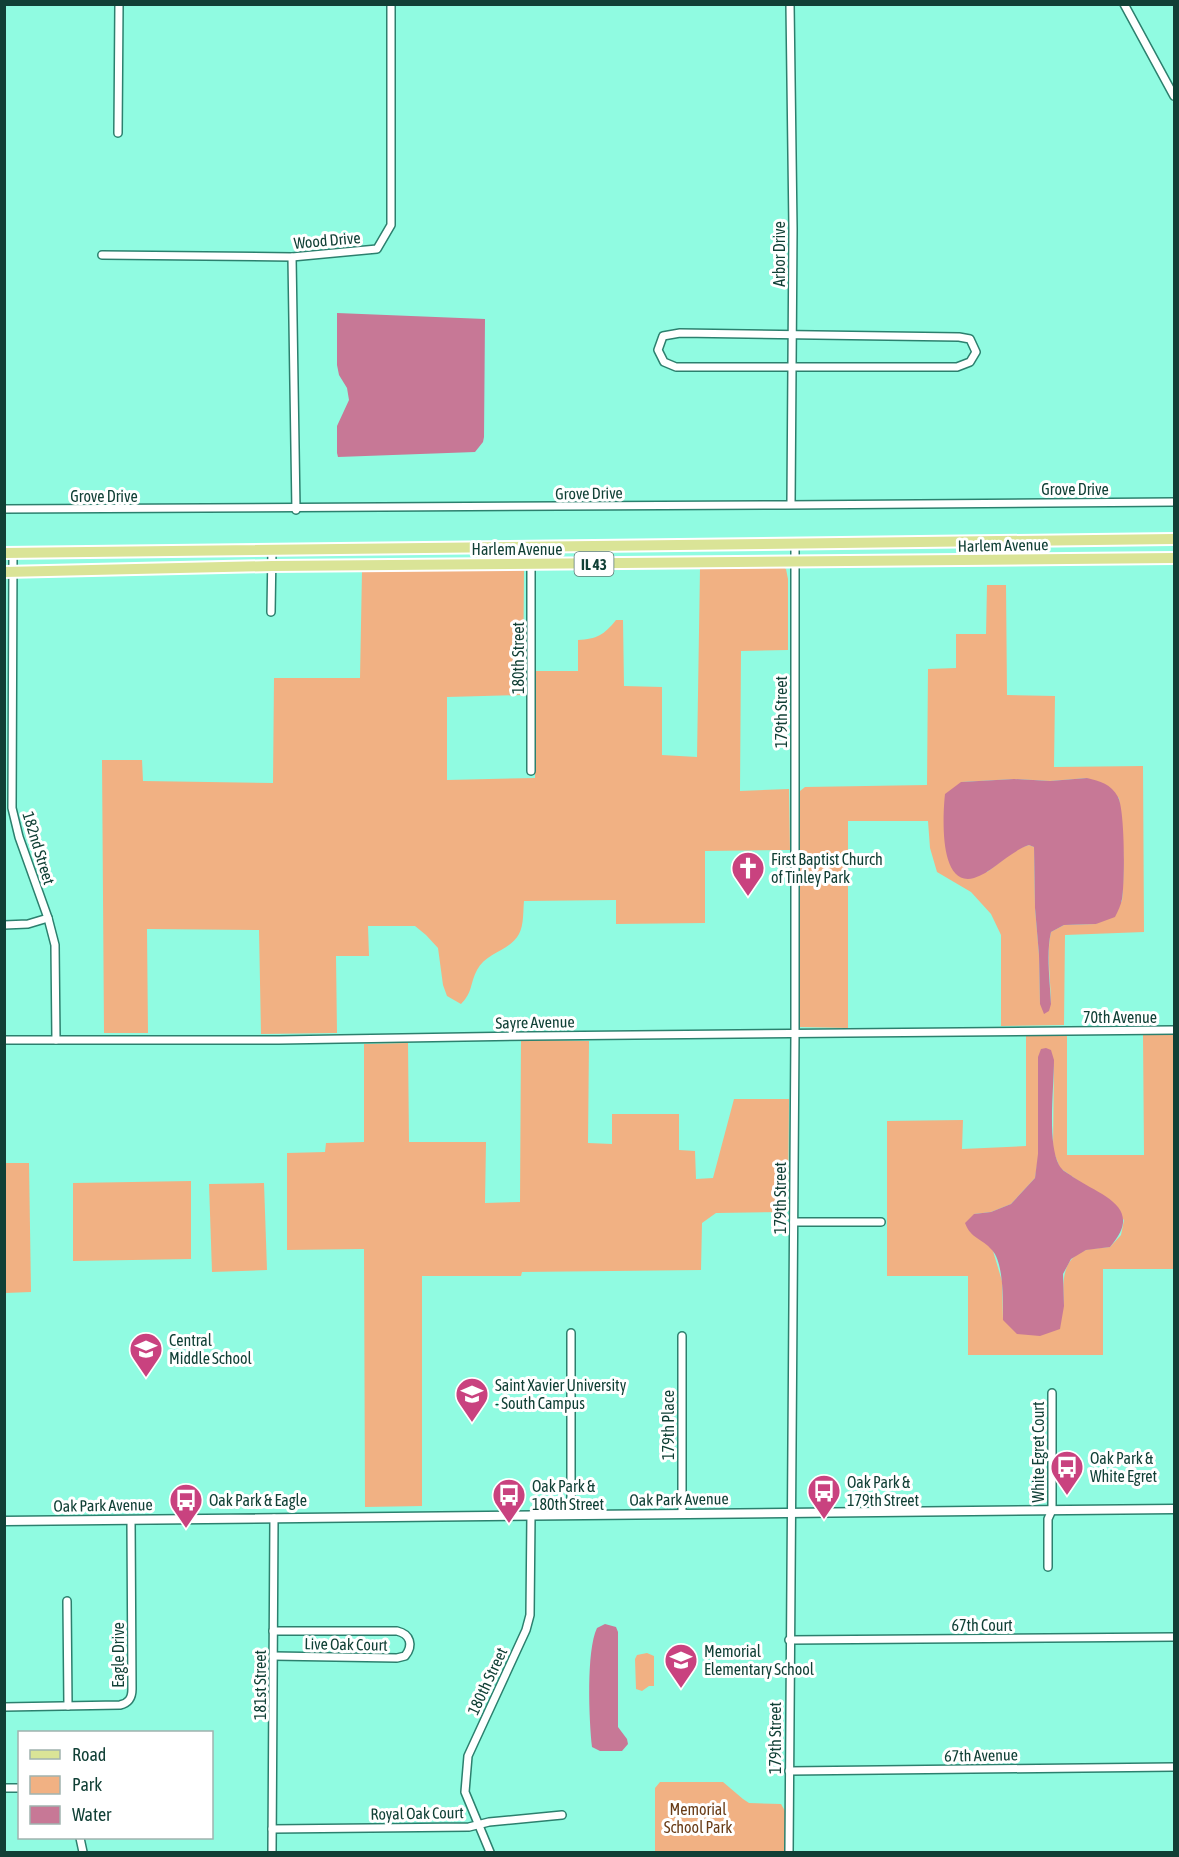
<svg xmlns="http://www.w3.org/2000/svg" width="1179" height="1857" font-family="'Asap Condensed',sans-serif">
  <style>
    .green { fill: #f1b183; fill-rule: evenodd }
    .water { fill: #c77896 }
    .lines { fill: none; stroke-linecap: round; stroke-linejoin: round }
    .minor-casing { stroke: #2c806e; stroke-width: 10 }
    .tertiary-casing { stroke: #2c806e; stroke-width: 11 }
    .primary-casing { stroke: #fff; stroke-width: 14 }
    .minor { stroke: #fff; stroke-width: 7 }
    .tertiary { stroke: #fff; stroke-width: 8 }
    .primary { stroke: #dae497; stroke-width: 10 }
    .labels { text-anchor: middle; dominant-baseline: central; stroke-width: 6; stroke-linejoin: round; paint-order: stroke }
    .shield { fill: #fff; stroke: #587972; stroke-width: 1.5 }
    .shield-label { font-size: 15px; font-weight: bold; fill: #114036 }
    .street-label { font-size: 16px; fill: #114036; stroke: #fff }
    .poi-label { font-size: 16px; fill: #114036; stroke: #fff; text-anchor: start }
    .park-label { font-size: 16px; fill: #683b16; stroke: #fff }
  </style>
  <rect width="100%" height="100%" fill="#90fbe1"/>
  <!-- green -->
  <g class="green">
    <path d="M780,565L786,569L788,579V650L741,651L740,791L789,789L790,850L705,851V923L616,924V900L524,901C523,910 524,925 519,934C510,951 486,952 477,970C470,983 473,992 461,1004L447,996L443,985L438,948L426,935L415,926H368L369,956H336L337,1033L261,1034L259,930L147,929L148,1033H104L102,760H142L143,781L273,783L274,678H360L362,571L524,569L523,695L447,697V780L535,778V671H578V640C597,639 604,635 616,620H623L624,686L662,687V755L697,757L700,568Z"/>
    <path d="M987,585H1006L1007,695L1055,696L1054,767L1143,766L1144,932L1065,935L1064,1025L1001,1026V935L991,914L971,892L937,872L930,848L928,821H848V1028L799,1027L800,791L805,787L927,785L928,669L956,668V634H986ZM1087,778L1119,798C1123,832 1125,866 1122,901L1096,924L1064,925L1051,932C1046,954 1051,981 1051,1004H1040L1039,955L1035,908L1034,847L1029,845L1017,849L987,872L961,782L1014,779L1050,781Z"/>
    <path d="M1067,1034V1155H1144L1143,1035H1174V1269H1103V1355H968V1276H887V1121L963,1120L962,1149L1026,1146V1035ZM1054,1060L1053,1150L1060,1168L1080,1182L1124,1220L1121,1235L1110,1247C1103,1248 1093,1248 1086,1250C1060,1259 1063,1284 1064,1306L1003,1320L1002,1281L993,1251L974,1214L991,1212L1011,1204L1035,1178Z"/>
    <path d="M521,1040L589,1041L588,1143L612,1144V1114H679V1150L695,1151L696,1179L713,1178L734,1099H789L788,1212L716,1213L702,1223L701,1270L522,1272L521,1276H422V1506L365,1507L364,1249L287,1250V1153L325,1152L326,1143L364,1142V1044L408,1043L409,1142H486L485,1203L520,1202Z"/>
    <path d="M5,1163H29L31,1292L5,1293Z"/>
    <path d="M191,1181V1259L73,1261V1183Z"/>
    <path d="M264,1183L267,1270L212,1272L209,1184Z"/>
    <path d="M647,1653L654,1656V1686H649L642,1691L636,1689L635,1659L637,1655Z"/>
    <path d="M660,1782H723L743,1799L749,1803L781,1804L785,1811V1852H655V1788Z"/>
  </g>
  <!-- water -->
  <g class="water">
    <path d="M337,313L485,319L484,437L483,442L475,452L338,457L337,453V426L349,400L347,388L339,375L337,365Z"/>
    <path d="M1087,778C1100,781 1111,784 1118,797C1125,810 1125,882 1122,899C1121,905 1118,911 1115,917L1096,924L1064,925L1051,932C1046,953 1050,982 1051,1004L1049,1011L1044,1014L1040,1004L1039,955L1035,908L1034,847L1029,845C1007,853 993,872 974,878C938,888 943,813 945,794L961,782L1014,779L1050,781Z"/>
    <path d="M1046,1048L1051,1050L1054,1060C1054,1088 1047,1142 1059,1165C1062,1171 1068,1173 1073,1177C1102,1196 1145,1207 1110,1247L1086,1250L1071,1259L1063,1274L1064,1306L1060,1329L1040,1336L1017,1334L1003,1320C1003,1302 1004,1263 992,1250C982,1238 971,1239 965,1223L974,1214L991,1212L1011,1204L1035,1178L1038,1154V1057L1041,1049Z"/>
    <path d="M605,1624L616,1627L618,1632V1727L627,1739L628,1744L622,1751H600L592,1747C589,1720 586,1651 597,1628Z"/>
  </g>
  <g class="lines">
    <defs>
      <g id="minor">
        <path d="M790,4L793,229L791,504"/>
        <path d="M1124,4L1174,96"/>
        <path d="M118,133L119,4"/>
        <path d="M102,255L292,257L377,249L391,225V4"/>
        <path d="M292,257L296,510"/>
        <path d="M680,333L959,337L970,339L976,352L970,362L957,367H676L664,362L658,350L663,336Z"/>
        <path d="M4,509C395,510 784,504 1174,502"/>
        <path d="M531,546V771"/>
        <path d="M13,553L12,808L19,837L48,918L55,945L56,1040"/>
        <path d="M271,612L272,550"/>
        <path d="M4,925L28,924L48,918"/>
        <path d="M4,1040H279L531,1036L1174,1030"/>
        <path d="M794,1222H881"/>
        <path d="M571,1333V1515"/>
        <path d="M682,1336V1514"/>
        <path d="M1048,1567V1519L1052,1510V1393"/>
        <path d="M67,1601L68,1706"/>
        <path d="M789,1640L1174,1637"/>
        <path d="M273,1656L397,1658L405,1656C414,1645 410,1634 397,1631H273"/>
        <path d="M4,1707L120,1705C129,1703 132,1698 132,1689L131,1520"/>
        <path d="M789,1771L1174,1767"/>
        <path d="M4,1788H20"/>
        <path d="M272,1829L469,1827L489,1822L562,1815"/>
        <path d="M80,1838L83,1852"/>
        <path d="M272,1852L274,1518"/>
        <path d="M490,1852L465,1792L468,1756L526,1630L530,1615L531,1515"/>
        <path d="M789,1852L795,1034V543"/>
      </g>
      <path id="tertiary" d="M4,1521L1174,1509"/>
      <g id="primary">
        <path d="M4,553L1174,539"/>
        <path d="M4,572L272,566L1174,558"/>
      </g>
    </defs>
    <!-- minor casing -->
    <use href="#minor" class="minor-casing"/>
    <!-- tertiary casing -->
    <use href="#tertiary" class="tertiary-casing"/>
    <!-- primary casing -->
    <use href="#primary" class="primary-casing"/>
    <!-- minor -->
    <use href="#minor" class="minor"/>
    <!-- tertiary -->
    <use href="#tertiary" class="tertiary"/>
    <!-- primary -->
    <use href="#primary" class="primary"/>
  </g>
  <!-- icons -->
  <defs>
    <symbol id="church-pin" viewBox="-11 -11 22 30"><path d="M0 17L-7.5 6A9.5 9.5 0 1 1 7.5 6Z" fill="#c9427f" stroke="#fff"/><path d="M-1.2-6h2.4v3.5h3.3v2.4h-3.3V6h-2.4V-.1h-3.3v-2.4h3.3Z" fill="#fff"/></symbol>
    <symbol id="school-pin" viewBox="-11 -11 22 30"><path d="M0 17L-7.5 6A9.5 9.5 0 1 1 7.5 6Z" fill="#c9427f" stroke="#fff"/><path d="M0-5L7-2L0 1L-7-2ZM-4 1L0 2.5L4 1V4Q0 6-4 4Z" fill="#fff"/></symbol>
    <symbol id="university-pin" viewBox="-11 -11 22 30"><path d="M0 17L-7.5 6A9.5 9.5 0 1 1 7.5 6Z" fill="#c9427f" stroke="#fff"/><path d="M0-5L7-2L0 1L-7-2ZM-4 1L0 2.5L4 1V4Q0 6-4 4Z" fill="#fff"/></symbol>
    <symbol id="bus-pin" viewBox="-11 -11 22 30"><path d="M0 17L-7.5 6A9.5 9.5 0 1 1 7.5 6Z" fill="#c9427f" stroke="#fff"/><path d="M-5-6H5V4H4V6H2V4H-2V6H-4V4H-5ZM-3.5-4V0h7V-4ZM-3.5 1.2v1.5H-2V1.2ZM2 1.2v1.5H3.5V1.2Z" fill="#fff"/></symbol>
  </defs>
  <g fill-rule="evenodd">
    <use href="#church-pin" x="729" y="849" width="38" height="52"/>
    <use href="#school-pin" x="127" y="1330" width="38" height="52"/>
    <use href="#university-pin" x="453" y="1375" width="38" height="52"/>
    <use href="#bus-pin" x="1048" y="1448" width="38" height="52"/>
    <use href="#bus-pin" x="805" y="1472" width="38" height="52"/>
    <use href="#bus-pin" x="490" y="1476" width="38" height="52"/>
    <use href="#bus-pin" x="167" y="1481" width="38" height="52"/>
    <use href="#school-pin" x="662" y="1641" width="38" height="52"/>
  </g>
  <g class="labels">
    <!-- shield labels -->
    <rect class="shield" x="574.5" y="552" width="39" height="24" rx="4.5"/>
    <g class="shield-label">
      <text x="594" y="564">IL 43</text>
    </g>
    <!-- street labels -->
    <g class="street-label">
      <text transform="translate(327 240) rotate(-5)">Wood Drive</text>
      <text transform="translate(779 254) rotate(-90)">Arbor Drive</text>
      <text x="1075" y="489">Grove Drive</text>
      <text transform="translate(589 493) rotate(-1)">Grove Drive</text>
      <text x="104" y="496">Grove Drive</text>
      <text transform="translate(1003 545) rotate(-1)">Harlem Avenue</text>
      <text x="517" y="549">Harlem Avenue</text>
      <text transform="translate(518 658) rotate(-90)">180th Street</text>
      <text transform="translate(781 712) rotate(-90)">179th Street</text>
      <text transform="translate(39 848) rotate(73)">182nd Street</text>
      <text x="1120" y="1017">70th Avenue</text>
      <text transform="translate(535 1022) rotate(-1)">Sayre Avenue</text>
      <text transform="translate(780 1198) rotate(-90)">179th Street</text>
      <text transform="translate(668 1425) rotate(-90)">179th Place</text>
      <text transform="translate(1038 1452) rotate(-90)">White Egret Court</text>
      <text transform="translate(679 1499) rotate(-1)">Oak Park Avenue</text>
      <text transform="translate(103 1505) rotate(-1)">Oak Park Avenue</text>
      <text x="982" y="1625">67th Court</text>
      <text transform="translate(346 1644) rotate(1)">Live Oak Court</text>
      <text transform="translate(118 1655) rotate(-90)">Eagle Drive</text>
      <text transform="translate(487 1681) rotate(-65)">180th Street</text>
      <text transform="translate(260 1685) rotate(-90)">181st Street</text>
      <text transform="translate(775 1738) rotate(-90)">179th Street</text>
      <text transform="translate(981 1755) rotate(-1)">67th Avenue</text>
      <text transform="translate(417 1813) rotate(-1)">Royal Oak Court</text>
    </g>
    <!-- poi labels -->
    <g class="poi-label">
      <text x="771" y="859">First Baptist Church<tspan x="771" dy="18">of Tinley Park</tspan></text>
      <text x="169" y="1340">Central<tspan x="169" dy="18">Middle School</tspan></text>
      <text x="495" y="1385">Saint Xavier University<tspan x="495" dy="18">- South Campus</tspan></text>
      <text x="1090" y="1458">Oak Park &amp;<tspan x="1090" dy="18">White Egret</tspan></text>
      <text x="847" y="1482">Oak Park &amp;<tspan x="847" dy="18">179th Street</tspan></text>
      <text x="532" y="1486">Oak Park &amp;<tspan x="532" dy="18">180th Street</tspan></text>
      <text x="209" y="1500">Oak Park &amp; Eagle</text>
      <text x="704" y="1651">Memorial<tspan x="704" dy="18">Elementary School</tspan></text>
    </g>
    <!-- park labels -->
    <g class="park-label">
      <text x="698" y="1809">Memorial<tspan x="698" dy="18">School Park</tspan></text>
    </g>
  </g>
  <!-- border -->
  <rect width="1179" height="1857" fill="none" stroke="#114036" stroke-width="12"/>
  <!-- legend -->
  <rect x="18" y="1731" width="195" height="108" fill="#ffffff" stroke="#a0b3af" stroke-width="1.5"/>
  <rect x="30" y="1750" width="30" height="9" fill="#dae497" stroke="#a0b3af" stroke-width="1.5"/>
  <text x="72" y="1761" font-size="18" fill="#114036">Road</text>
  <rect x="30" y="1776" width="30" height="18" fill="#f1b183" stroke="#a0b3af" stroke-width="1.5"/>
  <text x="72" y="1791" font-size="18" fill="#114036">Park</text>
  <rect x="30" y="1806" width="30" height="18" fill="#c77896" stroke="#a0b3af" stroke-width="1.5"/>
  <text x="72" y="1821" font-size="18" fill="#114036">Water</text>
</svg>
